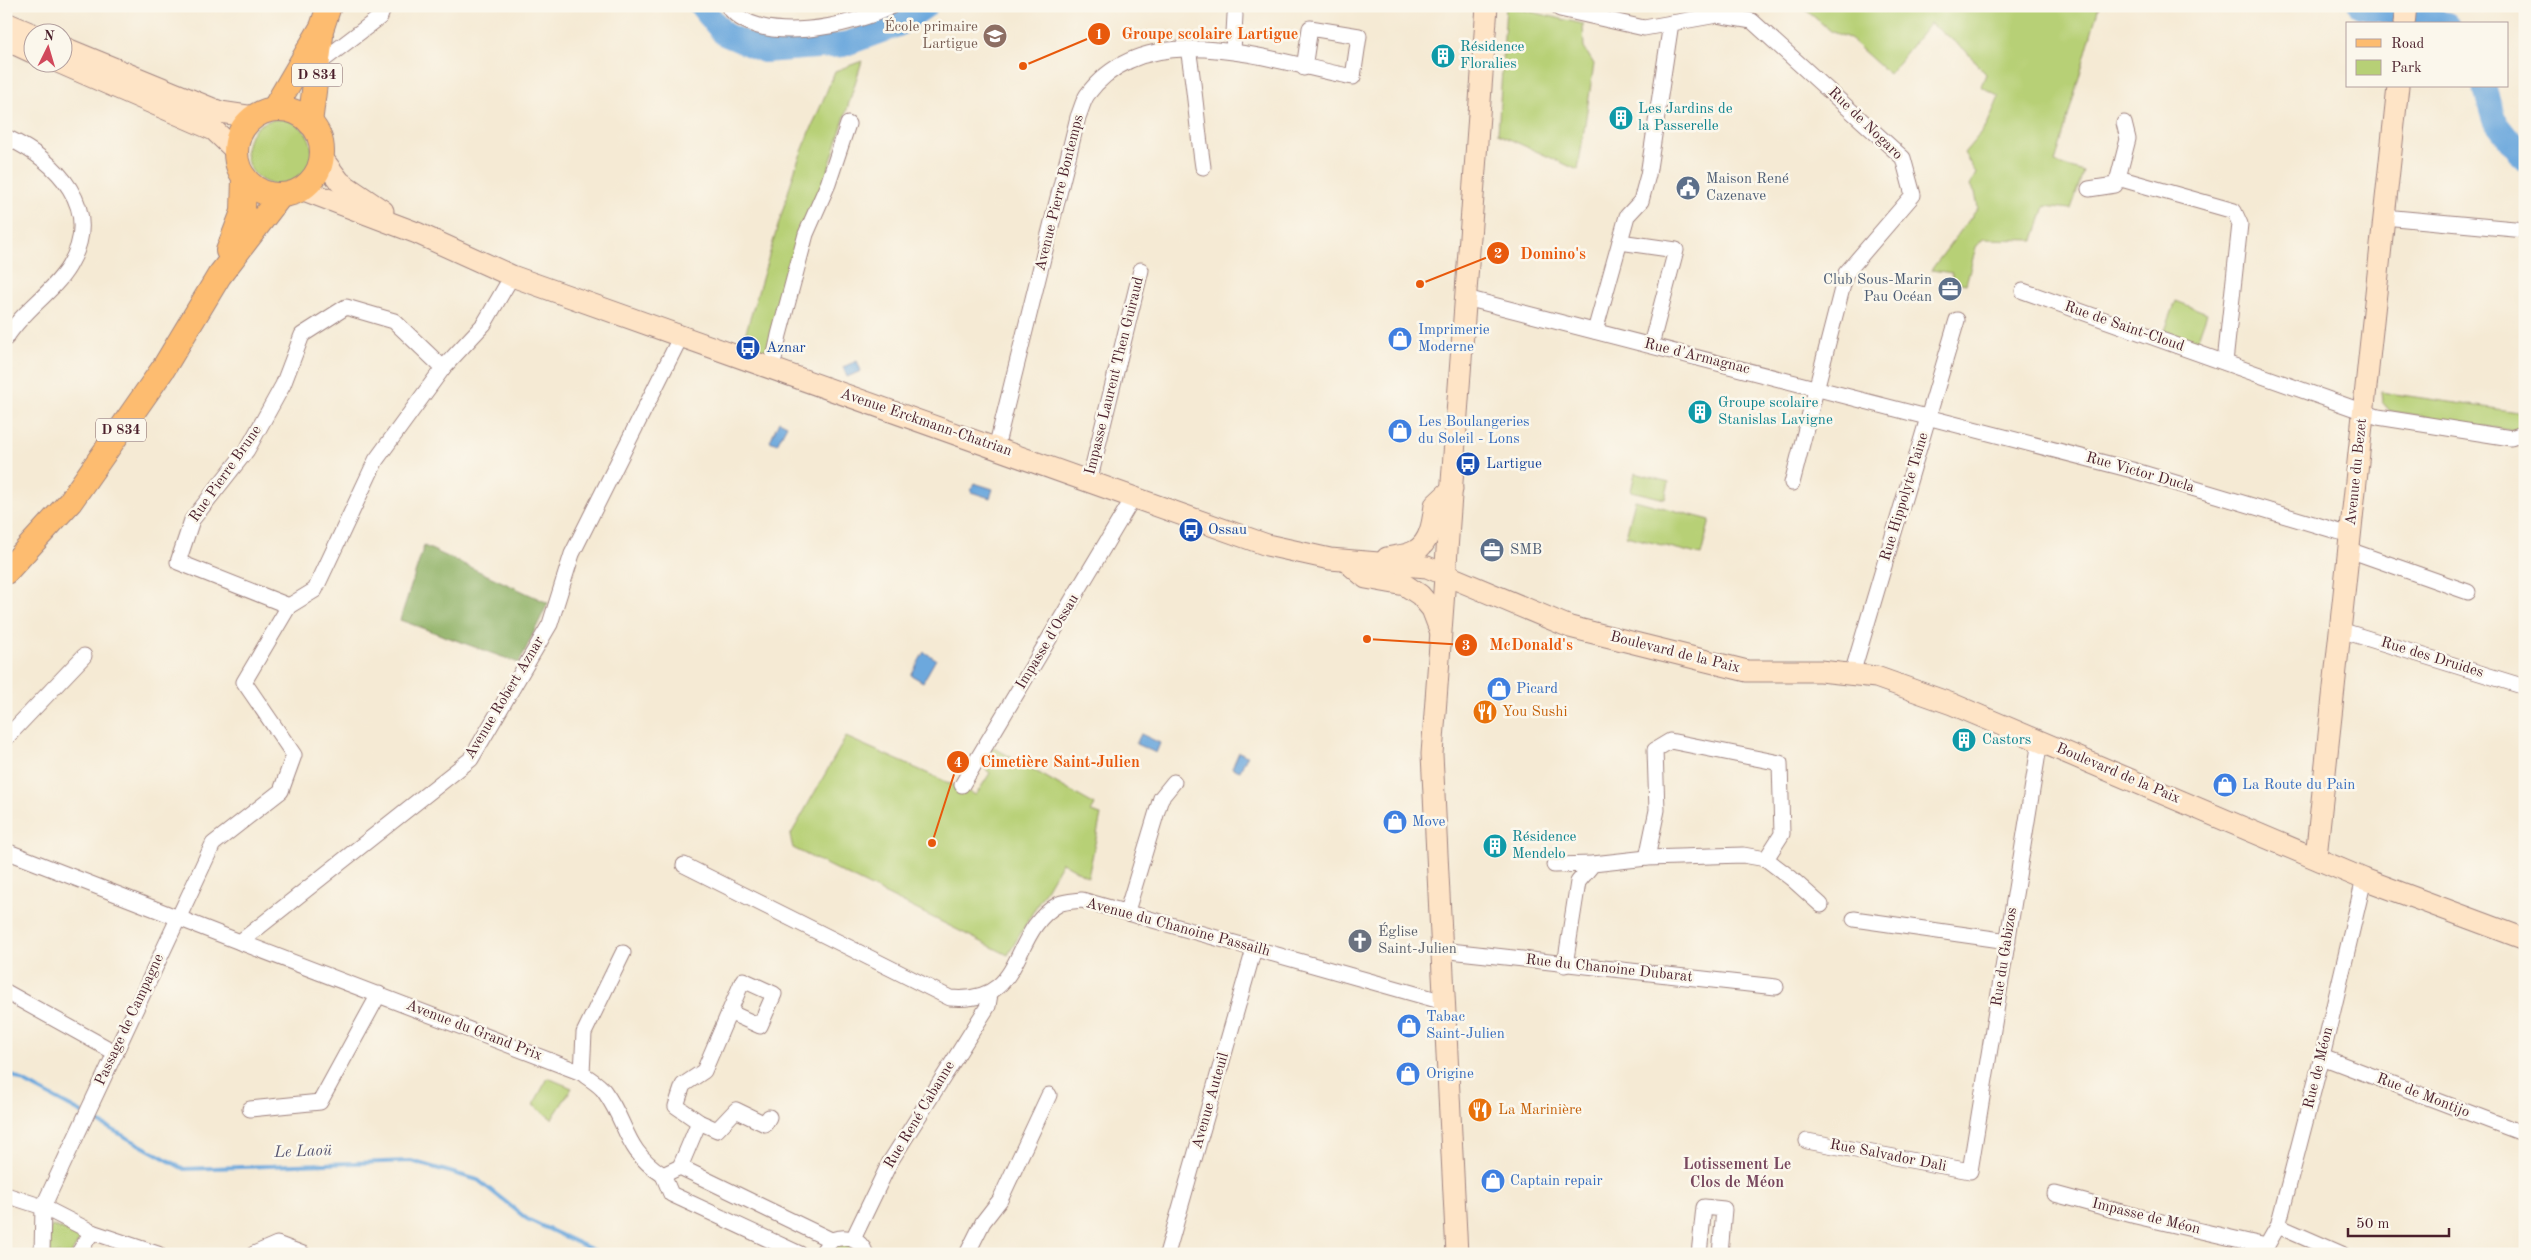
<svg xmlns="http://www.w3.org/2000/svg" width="2531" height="1260" font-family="'Old Standard TT',serif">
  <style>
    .green { fill: #b7d076; stroke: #807850 }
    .forest { fill: #91b267; stroke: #6e6849 }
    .water { fill: #6ca8dd; stroke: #5b6484 }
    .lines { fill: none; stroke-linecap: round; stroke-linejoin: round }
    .stream { stroke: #6ca8dd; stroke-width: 4 }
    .river { stroke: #6ca8dd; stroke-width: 24 }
    .street-casing { stroke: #a08480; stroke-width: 17 }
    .secondary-casing { stroke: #a08480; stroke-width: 23 }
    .primary-casing { stroke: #a08480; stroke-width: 26 }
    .street { stroke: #fff; stroke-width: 15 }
    .secondary { stroke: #fee4c6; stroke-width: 21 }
    .primary { stroke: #fdbc70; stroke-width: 24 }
    .labels { text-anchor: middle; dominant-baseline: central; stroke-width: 5; stroke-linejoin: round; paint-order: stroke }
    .shield { fill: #fbf7ec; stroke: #7f6065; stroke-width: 1 }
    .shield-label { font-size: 14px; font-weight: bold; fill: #4a1f2b }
    .education-label { font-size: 15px; fill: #785e54; stroke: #fbf7ec; text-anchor: end }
    .culture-label { font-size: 15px; fill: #0d838f; stroke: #fbf7ec; text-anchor: start }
    .street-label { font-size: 15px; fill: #4a1f2b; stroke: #fbf7ec }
    .service-label { font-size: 15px; fill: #4e5e75; stroke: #fbf7ec; text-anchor: start }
    .shop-label { font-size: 15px; fill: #366cbe; stroke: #fbf7ec; text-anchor: start }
    .transit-label { font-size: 15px; fill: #164399; stroke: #fbf7ec; text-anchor: start }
    .food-label { font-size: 15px; fill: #c56008; stroke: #fbf7ec; text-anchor: start }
    .worship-label { font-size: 15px; fill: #5b616d; stroke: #fbf7ec; text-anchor: start }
    .water-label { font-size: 16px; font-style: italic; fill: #585672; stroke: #fbf7ec }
    .neighbourhood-label { font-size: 16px; font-weight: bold; fill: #78475e; stroke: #fbf7ec }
    .leader { fill: none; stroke: #e8590c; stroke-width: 2 }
    .callout-dot { fill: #e8590c; stroke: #fbf7ec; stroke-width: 2 }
    .mark-label { font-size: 15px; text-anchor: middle; font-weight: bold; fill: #fff }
    .callout-label { font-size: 16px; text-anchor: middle; font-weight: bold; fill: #e8590c; stroke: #fbf7ec; stroke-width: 5; stroke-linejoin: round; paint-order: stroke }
  </style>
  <rect width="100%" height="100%" fill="#fbf7ec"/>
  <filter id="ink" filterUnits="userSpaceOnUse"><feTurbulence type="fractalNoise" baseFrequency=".02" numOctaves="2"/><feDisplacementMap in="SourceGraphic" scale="10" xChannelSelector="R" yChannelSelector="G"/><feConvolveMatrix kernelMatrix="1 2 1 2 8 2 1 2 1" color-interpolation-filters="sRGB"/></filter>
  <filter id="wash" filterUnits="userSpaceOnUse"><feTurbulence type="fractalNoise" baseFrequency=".0096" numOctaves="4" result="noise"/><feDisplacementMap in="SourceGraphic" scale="20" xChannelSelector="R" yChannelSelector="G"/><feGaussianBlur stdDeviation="1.12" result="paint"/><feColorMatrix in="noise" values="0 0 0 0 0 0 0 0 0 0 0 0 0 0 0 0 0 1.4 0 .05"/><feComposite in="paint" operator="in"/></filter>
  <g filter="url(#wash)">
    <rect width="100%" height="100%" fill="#f5ead4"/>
    <!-- green -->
    <g class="green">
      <path d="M1506,6L1583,24L1584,48L1594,64L1578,170L1498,134Z"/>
      <path d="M1801,6H2099L2055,163L2083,172L2071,209L2045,206L2034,240L1983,239L1976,247L1966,284L1951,281L1952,273L1931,270L1978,208L1975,192L1970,186L1976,173L1964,153L1986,127L1999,97L1981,86L1986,74L1964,49L1930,23L1889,74L1849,38L1832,32Z"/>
      <path d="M862,61L771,354L742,345L796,166L835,71Z"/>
      <circle cx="279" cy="152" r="33"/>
      <path d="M2176,301L2207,313L2196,344L2164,333Z"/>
      <path d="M2381,392L2525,413V424L2515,431L2390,411L2382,402Z"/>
      <path d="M1635,473L1669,482L1665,499L1631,491Z"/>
      <path d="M1635,500L1710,520L1701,555L1626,536Z"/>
      <path d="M846,737L976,795L990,773L982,766L993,747L1095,805L1091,812L1101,815L1088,877L1062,862L1008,955L793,848L790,836Z"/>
      <path d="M548,1078L572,1088L552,1119L533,1105Z"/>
      <path d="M52,1226L75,1233L80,1240L71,1254H48L49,1230Z"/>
      <path d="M836,1245H851L859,1254H828Z"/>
    </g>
    <!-- forest -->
    <path class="forest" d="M424,546L548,603L519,663L400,620Z"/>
    <!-- water -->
    <g class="water">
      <path d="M857,361L861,371L847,377L843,367Z"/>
      <path d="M779,421L787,425L777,444L770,441Z"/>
      <path d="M974,483L993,489L990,498L971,492Z"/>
      <path d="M924,652L936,659L923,682L911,675Z"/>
      <path d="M1141,734L1160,743L1156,753L1136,744Z"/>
      <path d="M1239,752L1247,756L1240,771L1232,768Z"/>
    </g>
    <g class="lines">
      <!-- stream -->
      <g class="stream">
        <path d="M6,1072L82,1113"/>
        <path d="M89,1117L184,1169L411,1161L478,1180L527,1219L602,1254"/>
      </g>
      <!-- river -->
      <g class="river">
        <path d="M701,6L724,34L764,51L843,45L898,25L926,6"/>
        <path d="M2360,6L2447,24"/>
        <path d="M2484,86L2494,120L2525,159"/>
      </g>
    </g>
  </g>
  <g filter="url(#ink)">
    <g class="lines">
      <defs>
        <g id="street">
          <path d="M728,6C758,48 853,26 892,6"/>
          <path d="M1560,9L1644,28L1717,15L1752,21L1903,158L1913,195L1846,273L1792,483"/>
          <path d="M1188,49C1195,88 1197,127 1203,167"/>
          <path d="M1233,51L1235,15"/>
          <path d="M318,64L380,17L384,6"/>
          <path d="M6,137C57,161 104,208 69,266C53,293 23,310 6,338"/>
          <path d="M2118,178L2128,139L2124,123"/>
          <path d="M2089,189L2115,185L2118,178L2234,211L2240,224L2225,362"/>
          <path d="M2384,217L2525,230"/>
          <path d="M1620,242L1676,250L1651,345"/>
          <path d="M2023,291L2378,417L2511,438L2525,433"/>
          <path d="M1466,298L2132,470L2350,535"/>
          <path d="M1595,331L1627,216L1641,201L1648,175L1671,23"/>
          <path d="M772,369L779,335L806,234L828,184L848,124"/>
          <path d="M996,448L1078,117C1081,110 1083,101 1087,95C1147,13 1273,62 1353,77L1359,36L1310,28L1304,68"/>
          <path d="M1089,482L1141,270"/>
          <path d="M2349,550L2468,592"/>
          <path d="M289,606L178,562L192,520L247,450L283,385L302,335L346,307L394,321L443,368"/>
          <path d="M2340,630L2525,687"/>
          <path d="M1852,674L1957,320"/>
          <path d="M6,738L84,656"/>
          <path d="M962,785L1133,498"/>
          <path d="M6,851L240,942L471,759L550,624L572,554L680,338"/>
          <path d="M1647,858L1657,810L1655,750L1670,741L1780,763L1782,834L1766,859"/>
          <path d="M684,865L950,998C1028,1005 1008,932 1059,904C1065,901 1075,901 1082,900L1444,1002"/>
          <path d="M1554,865L1593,864"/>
          <path d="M1127,911L1161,798L1174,782"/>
          <path d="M1854,919L2008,941"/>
          <path d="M240,942L582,1073C589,1079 599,1084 604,1091C629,1125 623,1149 663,1175"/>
          <path d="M1441,950L1776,987"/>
          <path d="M1565,965L1578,882L1593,864L1647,858L1743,855L1766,859L1791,878L1821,905"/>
          <path d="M6,992L116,1053"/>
          <path d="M729,1012L760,1026L774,994L743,980L704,1071L683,1085L676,1106L699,1122L717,1130L736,1110L765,1124L769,1117"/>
          <path d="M2322,1057L2525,1134"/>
          <path d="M582,1073L584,1033L623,953"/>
          <path d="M250,1109L320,1102L379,994"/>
          <path d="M1807,1141L1970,1171L2040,741"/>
          <path d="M680,1167L699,1122"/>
          <path d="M2055,1194L2136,1216L2266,1246"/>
          <path d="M6,1195L43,1207L92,1232L78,1254"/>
          <path d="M2278,1226L2342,1254"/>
          <path d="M92,1232L158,1254"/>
          <path d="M853,1239L890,1162L988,1006L990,994"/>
          <path d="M42,1254L43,1207L213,844L281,791L294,755L244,682L289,606L315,590L376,460L443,368L484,324L512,276"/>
          <path d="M254,1254L277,1244L303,1254"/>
          <path d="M800,1254L671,1194L663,1175L680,1167L831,1240"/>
          <path d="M821,1254L831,1240C846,1235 860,1238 866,1254"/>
          <path d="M967,1254L983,1222L1000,1200L1049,1095"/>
          <path d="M1167,1254L1254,949"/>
          <path d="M1699,1254L1704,1207L1724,1209L1720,1254"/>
          <path d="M2262,1254L2278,1226L2322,1057L2364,879"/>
        </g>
        <g id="secondary">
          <path d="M6,23L32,34"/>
          <path d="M2404,24L2406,6"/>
          <path d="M6,40L32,52"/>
          <path d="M62,47L220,112L254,117"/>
          <path d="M58,62L214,130L236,151"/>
          <path d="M322,158L340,182L383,211"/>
          <path d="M301,189L417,233L512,276L1267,545L1330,559L1427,567L1570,627L1747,671H1820L1876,677L1952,704L2364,879L2525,939"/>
          <path d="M1387,558C1395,556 1407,556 1415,551C1431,542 1433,521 1435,505L1452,489"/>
          <path d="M1346,561L1366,578L1405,585L1420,595L1432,609L1440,630"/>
          <path d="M2316,857L2398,86"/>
          <path d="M1457,1254L1432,754L1487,6"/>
        </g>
        <g id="primary">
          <path d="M274,109L322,27L329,6"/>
          <circle cx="279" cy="152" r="43"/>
          <path d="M310,123L321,36"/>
          <path d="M228,251L243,212L244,177"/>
          <path d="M6,572L70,502L163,369L219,276L281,195"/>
        </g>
      </defs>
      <!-- street casing -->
      <use href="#street" class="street-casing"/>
      <!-- secondary casing -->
      <use href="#secondary" class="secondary-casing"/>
      <!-- primary casing -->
      <use href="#primary" class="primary-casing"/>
      <!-- street -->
      <use href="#street" class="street"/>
      <!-- secondary -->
      <use href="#secondary" class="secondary"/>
      <!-- primary -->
      <use href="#primary" class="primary"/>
    </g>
  </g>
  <!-- icons -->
  <defs>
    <symbol id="school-disc" viewBox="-11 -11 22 22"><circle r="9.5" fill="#8d6e63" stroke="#fbf7ec"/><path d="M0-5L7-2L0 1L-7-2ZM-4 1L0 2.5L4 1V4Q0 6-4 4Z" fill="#fff"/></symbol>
    <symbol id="building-disc" viewBox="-11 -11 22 22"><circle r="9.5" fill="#0f9aa8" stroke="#fbf7ec"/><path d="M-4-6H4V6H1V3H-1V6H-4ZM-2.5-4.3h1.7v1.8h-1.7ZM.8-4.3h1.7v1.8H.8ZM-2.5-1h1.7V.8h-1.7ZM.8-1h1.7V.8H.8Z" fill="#fff"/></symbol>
    <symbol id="civic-disc" viewBox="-11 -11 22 22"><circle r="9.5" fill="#5c6f8a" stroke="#fbf7ec"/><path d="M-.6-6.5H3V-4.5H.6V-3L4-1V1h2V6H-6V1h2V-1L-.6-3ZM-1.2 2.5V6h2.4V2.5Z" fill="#fff"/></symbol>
    <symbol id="office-disc" viewBox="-11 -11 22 22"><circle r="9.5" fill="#5c6f8a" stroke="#fbf7ec"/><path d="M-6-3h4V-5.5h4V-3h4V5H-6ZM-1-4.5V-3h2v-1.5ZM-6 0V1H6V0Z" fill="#fff"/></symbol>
    <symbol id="shop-disc" viewBox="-11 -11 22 22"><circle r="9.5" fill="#3f7fe0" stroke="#fbf7ec"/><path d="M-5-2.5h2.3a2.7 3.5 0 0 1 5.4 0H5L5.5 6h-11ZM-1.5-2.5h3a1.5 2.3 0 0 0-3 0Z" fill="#fff"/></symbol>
    <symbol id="bus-disc" viewBox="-11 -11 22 22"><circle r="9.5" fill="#1a4fb4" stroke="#fbf7ec"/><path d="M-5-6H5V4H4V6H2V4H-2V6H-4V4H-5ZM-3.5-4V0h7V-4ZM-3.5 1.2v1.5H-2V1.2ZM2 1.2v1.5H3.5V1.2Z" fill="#fff"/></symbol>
    <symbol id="restaurant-disc" viewBox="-11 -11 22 22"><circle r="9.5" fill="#e8710a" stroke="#fbf7ec"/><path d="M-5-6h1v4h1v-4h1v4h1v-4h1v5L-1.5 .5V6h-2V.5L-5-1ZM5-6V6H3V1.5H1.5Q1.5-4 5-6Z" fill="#fff"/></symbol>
    <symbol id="church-disc" viewBox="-11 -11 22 22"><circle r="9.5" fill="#6b7280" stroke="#fbf7ec"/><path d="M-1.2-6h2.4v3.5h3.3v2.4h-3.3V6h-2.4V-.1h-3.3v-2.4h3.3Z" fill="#fff"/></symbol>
  </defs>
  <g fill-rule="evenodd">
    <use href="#school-disc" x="981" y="22" width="28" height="28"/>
    <use href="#building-disc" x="1429" y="42" width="28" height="28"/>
    <use href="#building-disc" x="1607" y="104" width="28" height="28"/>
    <use href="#civic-disc" x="1674" y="174" width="28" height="28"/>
    <use href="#office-disc" x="1936" y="275" width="28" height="28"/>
    <use href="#shop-disc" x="1386" y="325" width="28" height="28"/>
    <use href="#bus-disc" x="734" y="334" width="28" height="28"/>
    <use href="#building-disc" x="1686" y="398" width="28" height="28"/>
    <use href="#shop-disc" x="1386" y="417" width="28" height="28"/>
    <use href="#bus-disc" x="1454" y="450" width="28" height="28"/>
    <use href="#bus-disc" x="1177" y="516" width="28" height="28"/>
    <use href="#office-disc" x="1478" y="536" width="28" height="28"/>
    <use href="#shop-disc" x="1485" y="675" width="28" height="28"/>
    <use href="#restaurant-disc" x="1471" y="698" width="28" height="28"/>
    <use href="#building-disc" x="1950" y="726" width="28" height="28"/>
    <use href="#shop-disc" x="2211" y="771" width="28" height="28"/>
    <use href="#shop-disc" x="1381" y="808" width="28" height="28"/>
    <use href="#building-disc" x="1481" y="832" width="28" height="28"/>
    <use href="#church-disc" x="1346" y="927" width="28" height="28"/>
    <use href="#shop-disc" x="1395" y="1012" width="28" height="28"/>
    <use href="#shop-disc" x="1394" y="1060" width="28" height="28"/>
    <use href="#restaurant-disc" x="1466" y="1096" width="28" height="28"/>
    <use href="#shop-disc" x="1479" y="1167" width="28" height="28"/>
  </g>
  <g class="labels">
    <!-- shield labels -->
    <g class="shield">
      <rect x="292" y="63.5" width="50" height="23" rx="4"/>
      <rect x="96" y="418.5" width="50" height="23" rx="4"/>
    </g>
    <g class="shield-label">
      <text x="317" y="75">D 834</text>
      <text x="121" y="430">D 834</text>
    </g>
    <!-- education labels -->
    <g class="education-label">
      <text x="978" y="27">École primaire<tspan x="978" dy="17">Lartigue</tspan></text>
    </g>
    <!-- culture labels -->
    <g class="culture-label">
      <text x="1460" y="47">Résidence<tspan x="1460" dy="17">Floralies</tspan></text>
      <text x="1638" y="109">Les Jardins de<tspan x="1638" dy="17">la Passerelle</tspan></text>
      <text x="1718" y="403">Groupe scolaire<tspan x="1718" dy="17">Stanislas Lavigne</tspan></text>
      <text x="1982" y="740">Castors</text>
      <text x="1512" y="837">Résidence<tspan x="1512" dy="17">Mendelo</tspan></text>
    </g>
    <!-- street labels -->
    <g class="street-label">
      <text transform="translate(1865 124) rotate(44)">Rue de Nogaro</text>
      <text transform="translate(1060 193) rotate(-76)">Avenue Pierre Bontemps</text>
      <text transform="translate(2124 327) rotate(19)">Rue de Saint-Cloud</text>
      <text transform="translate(1697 357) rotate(14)">Rue d'Armagnac</text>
      <text transform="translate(1115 376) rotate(-76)">Impasse Laurent Then Guiraud</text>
      <text transform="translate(926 423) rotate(19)">Avenue Erckmann-Chatrian</text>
      <text transform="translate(2357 472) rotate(-84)">Avenue du Bezet</text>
      <text transform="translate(2140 473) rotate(16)">Rue Victor Ducla</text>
      <text transform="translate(226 474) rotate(-55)">Rue Pierre Brune</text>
      <text transform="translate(1905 497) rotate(-73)">Rue Hippolyte Taine</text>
      <text transform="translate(1048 642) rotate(-59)">Impasse d'Ossau</text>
      <text transform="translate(1675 653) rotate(14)">Boulevard de la Paix</text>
      <text transform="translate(2432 658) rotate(17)">Rue des Druides</text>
      <text transform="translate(505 698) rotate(-59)">Avenue Robert Aznar</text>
      <text transform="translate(2118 774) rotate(23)">Boulevard de la Paix</text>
      <text transform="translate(1178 928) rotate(15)">Avenue du Chanoine Passailh</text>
      <text transform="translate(2005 957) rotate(-81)">Rue du Gabizos</text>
      <text transform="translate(1609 969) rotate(6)">Rue du Chanoine Dubarat</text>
      <text transform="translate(130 1020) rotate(-65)">Passage de Campagne</text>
      <text transform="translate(474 1031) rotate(21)">Avenue du Grand Prix</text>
      <text transform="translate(2319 1068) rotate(-76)">Rue de Méon</text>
      <text transform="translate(2423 1096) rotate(21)">Rue de Montijo</text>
      <text transform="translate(1211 1101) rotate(-74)">Avenue Auteuil</text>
      <text transform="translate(920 1115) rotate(-59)">Rue René Cabanne</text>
      <text transform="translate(1888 1156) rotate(11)">Rue Salvador Dali</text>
      <text transform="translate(2146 1217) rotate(14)">Impasse de Méon</text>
    </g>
    <!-- service labels -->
    <g class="service-label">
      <text x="1706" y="179">Maison René<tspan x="1706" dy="17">Cazenave</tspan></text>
      <text x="1932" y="280" text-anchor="end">Club Sous-Marin<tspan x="1932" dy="17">Pau Océan</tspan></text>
      <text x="1510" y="550">SMB</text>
    </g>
    <!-- shop labels -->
    <g class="shop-label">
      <text x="1418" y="330">Imprimerie<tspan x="1418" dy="17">Moderne</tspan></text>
      <text x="1418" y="422">Les Boulangeries<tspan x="1418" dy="17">du Soleil - Lons</tspan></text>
      <text x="1516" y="689">Picard</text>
      <text x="2242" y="785">La Route du Pain</text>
      <text x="1412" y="822">Move</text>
      <text x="1426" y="1017">Tabac<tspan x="1426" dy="17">Saint-Julien</tspan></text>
      <text x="1426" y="1074">Origine</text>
      <text x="1510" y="1181">Captain repair</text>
    </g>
    <!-- transit labels -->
    <g class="transit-label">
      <text x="766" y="348">Aznar</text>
      <text x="1486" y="464">Lartigue</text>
      <text x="1208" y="530">Ossau</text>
    </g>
    <!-- food labels -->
    <g class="food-label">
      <text x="1502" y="712">You Sushi</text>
      <text x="1498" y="1110">La Marinière</text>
    </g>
    <!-- worship labels -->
    <g class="worship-label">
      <text x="1378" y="932">Église<tspan x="1378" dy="17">Saint-Julien</tspan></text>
    </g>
    <!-- water labels -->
    <g class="water-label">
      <text transform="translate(303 1152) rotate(-2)">Le Laoü</text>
    </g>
    <!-- neighbourhood labels -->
    <g class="neighbourhood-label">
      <text x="1737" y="1165">Lotissement Le<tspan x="1737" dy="18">Clos de Méon</tspan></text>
    </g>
  </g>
  <!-- callouts -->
  <path class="leader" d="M1023 66L1099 34M1420 284L1498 253M1367 639L1466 645M932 843L958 762"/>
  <g class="callout-dot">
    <circle cx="1023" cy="66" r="5"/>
    <circle cx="1420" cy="284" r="5"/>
    <circle cx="1367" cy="639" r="5"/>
    <circle cx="932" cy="843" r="5"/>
    <circle cx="1099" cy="34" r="12"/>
    <circle cx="1498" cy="253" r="12"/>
    <circle cx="1466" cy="645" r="12"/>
    <circle cx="958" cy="762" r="12"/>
  </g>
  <g class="mark-label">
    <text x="1099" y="39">1</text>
    <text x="1498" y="258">2</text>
    <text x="1466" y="650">3</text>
    <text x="958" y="767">4</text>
  </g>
  <g class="callout-label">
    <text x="1210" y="39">Groupe scolaire Lartigue</text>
    <text x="1553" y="259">Domino's</text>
    <text x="1531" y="650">McDonald's</text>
    <text x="1060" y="767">Cimetière Saint-Julien</text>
  </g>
  <!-- margin -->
  <rect width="2531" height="1260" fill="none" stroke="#fbf7ec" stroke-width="25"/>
  <!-- legend -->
  <rect x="2346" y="22" width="162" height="65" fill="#fbf7ec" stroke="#b4a19f"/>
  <rect x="2356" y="39" width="25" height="8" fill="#fdbc70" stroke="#b4a19f"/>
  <text x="2391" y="48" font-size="15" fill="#4a1f2b">Road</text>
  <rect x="2356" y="60" width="25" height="15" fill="#b7d076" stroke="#b4a19f"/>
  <text x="2391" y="72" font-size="15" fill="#4a1f2b">Park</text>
  <!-- north arrow -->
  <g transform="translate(48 48) rotate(5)"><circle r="24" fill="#fbf7ec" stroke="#b4a19f"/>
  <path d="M0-4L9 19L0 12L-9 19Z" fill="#d1495b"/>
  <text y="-8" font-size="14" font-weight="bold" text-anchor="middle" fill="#4a1f2b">N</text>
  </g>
  <!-- scale -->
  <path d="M2348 1228v8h101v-8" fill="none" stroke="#4a1f2b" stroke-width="2.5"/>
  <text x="2356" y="1228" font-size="15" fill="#4a1f2b" stroke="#fbf7ec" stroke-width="4" paint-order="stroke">50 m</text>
</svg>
